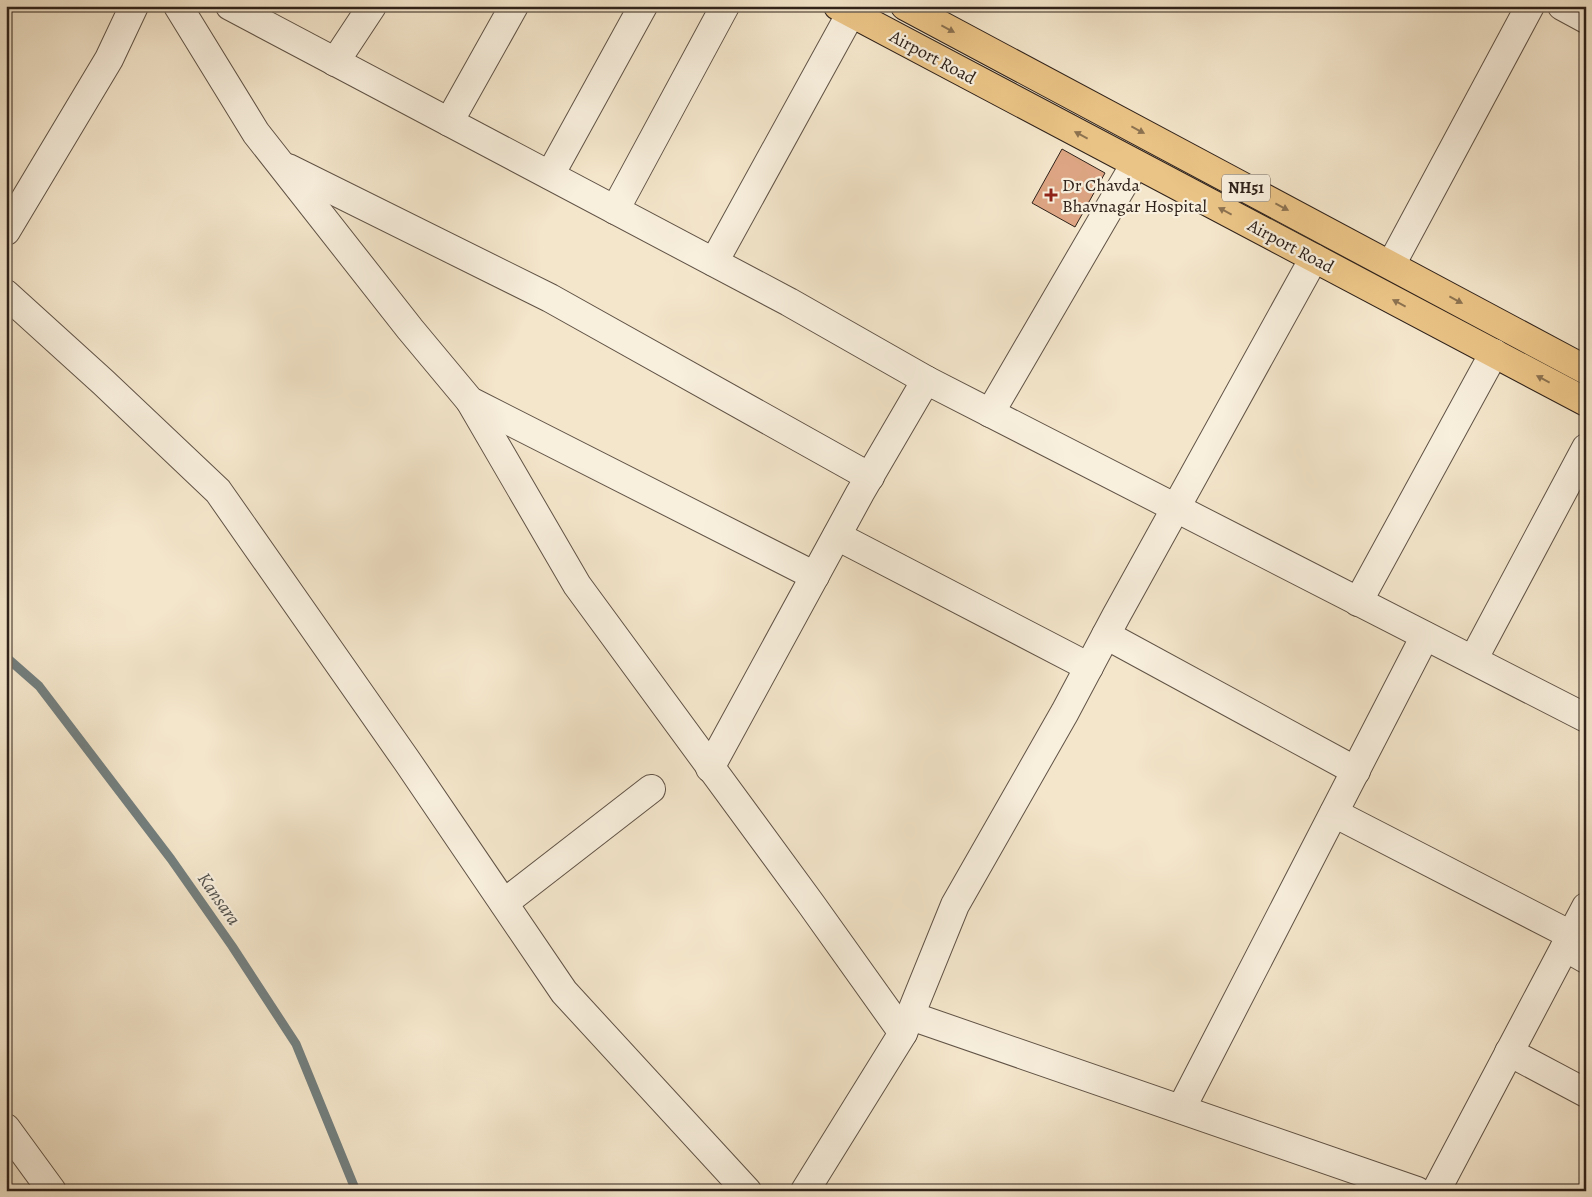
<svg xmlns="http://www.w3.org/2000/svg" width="1592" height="1197" font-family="Alegreya,serif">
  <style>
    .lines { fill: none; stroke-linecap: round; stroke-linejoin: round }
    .stream { stroke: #737f7e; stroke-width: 9 }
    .building { fill: #dda583; stroke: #2f221a }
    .street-casing { stroke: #605346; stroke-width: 30 }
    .highway-casing { stroke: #2f221a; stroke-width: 30 }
    .street { stroke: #f8efdd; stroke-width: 28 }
    .highway { stroke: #eac386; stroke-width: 28 }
    .oneway { fill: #8c7250 }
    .poi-dot { fill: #8f2418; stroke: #f8efdd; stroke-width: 2 }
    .labels { text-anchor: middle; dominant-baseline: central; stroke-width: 4.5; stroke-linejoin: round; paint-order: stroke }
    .shield { fill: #f8efdd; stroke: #6b6054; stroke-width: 1 }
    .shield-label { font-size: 16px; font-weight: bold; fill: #2f221a }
    .street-label { font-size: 18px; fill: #2f221a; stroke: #f8efdd }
    .poi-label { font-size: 18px; fill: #2f221a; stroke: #f8efdd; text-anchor: start }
    .water-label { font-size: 19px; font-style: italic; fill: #51504c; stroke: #f8efdd }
  </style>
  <rect width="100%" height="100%" fill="#f4e6cb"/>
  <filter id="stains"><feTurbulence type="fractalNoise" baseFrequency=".004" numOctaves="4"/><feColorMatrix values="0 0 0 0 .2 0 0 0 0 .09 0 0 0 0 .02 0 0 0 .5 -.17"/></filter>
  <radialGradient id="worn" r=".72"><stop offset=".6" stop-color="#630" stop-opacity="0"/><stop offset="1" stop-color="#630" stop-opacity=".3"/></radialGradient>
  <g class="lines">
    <!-- stream -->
    <path class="stream" d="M6,657L39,686L171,859L232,946L296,1044L356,1191"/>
  </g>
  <!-- building -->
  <path class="building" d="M1062,149L1105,173L1075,227L1032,203Z"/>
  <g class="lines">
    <defs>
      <g id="street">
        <path d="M178,6L256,133L410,329L470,401L815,576"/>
        <path d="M230,6L789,302L926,380"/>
        <path d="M1562,6L1586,19"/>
        <path d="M335,62L372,6"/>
        <path d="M449,122L514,6"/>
        <path d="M288,168L550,298L870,477"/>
        <path d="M550,175L643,6"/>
        <path d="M615,210L725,6"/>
        <path d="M6,231L109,59L134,6"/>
        <path d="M714,262L851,13"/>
        <path d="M1391,265L1530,6"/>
        <path d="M6,294L103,382L218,491L407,761L564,992L747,1191"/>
        <path d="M470,401L577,585L811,904L903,1033"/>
        <path d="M990,413L1135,164"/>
        <path d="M837,536L1089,667"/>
        <path d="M1358,602L1494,353"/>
        <path d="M1106,635L1356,771"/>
        <path d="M1473,660L1586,448"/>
        <path d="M710,768L860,493L926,380L1586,718"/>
        <path d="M1334,813L1571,935"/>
        <path d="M504,903L651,789"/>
        <path d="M1565,947L1586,959"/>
        <path d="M911,1016L1417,1191"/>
        <path d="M1509,1052L1586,1093"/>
        <path d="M1181,1109L1425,636"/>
        <path d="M6,1128L52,1191"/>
        <path d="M805,1191L903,1033L955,905L1065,712L1116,616L1314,258"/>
        <path d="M1436,1191L1586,907"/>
      </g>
      <g id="highway">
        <path d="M838,6L1586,402"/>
        <path d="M905,6L1586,370"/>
      </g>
    </defs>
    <!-- street casing -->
    <use href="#street" class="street-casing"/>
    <!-- highway casing -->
    <use href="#highway" class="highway-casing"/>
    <!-- street -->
    <use href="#street" class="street"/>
    <!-- highway -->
    <use href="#highway" class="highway"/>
  </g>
  <!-- one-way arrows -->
  <defs><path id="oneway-solid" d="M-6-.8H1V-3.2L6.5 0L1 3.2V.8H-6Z" transform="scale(1.25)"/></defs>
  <g class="oneway">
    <use href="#oneway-solid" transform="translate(948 29) rotate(28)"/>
    <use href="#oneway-solid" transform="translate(1138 130) rotate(28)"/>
    <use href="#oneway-solid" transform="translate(1081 135) rotate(-152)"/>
    <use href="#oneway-solid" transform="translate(1282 207) rotate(28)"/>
    <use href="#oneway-solid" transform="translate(1225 211) rotate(-152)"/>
    <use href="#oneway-solid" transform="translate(1456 300) rotate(28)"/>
    <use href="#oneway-solid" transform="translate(1399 303) rotate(-152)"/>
    <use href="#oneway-solid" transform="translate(1543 379) rotate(-152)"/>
  </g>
  <!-- markers -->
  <path class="poi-dot" d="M1048.5 187.5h5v5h5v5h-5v5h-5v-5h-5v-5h5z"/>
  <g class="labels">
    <!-- shield labels -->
    <rect class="shield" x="1222" y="174.5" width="48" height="27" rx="4"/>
    <g class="shield-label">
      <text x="1246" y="188">NH51</text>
    </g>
    <!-- street labels -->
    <g class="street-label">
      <text transform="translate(933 57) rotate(28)">Airport Road</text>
      <text transform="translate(1291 246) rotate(28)">Airport Road</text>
    </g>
    <!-- poi labels -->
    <g class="poi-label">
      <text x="1062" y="185">Dr Chavda<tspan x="1062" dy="21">Bhavnagar Hospital</tspan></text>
    </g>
    <!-- water labels -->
    <g class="water-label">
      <text transform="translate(219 899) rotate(55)">Kansara</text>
    </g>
  </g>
  <!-- margin -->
  <rect width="1592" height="1197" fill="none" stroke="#f4e6cb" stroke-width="25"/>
  <rect x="8" y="8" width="1577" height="1182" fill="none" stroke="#2f221a" stroke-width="2.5"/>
  <rect x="12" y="12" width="1567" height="1172" fill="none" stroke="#2f221a"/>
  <rect width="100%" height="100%" filter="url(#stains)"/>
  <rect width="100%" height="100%" fill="url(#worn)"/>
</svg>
